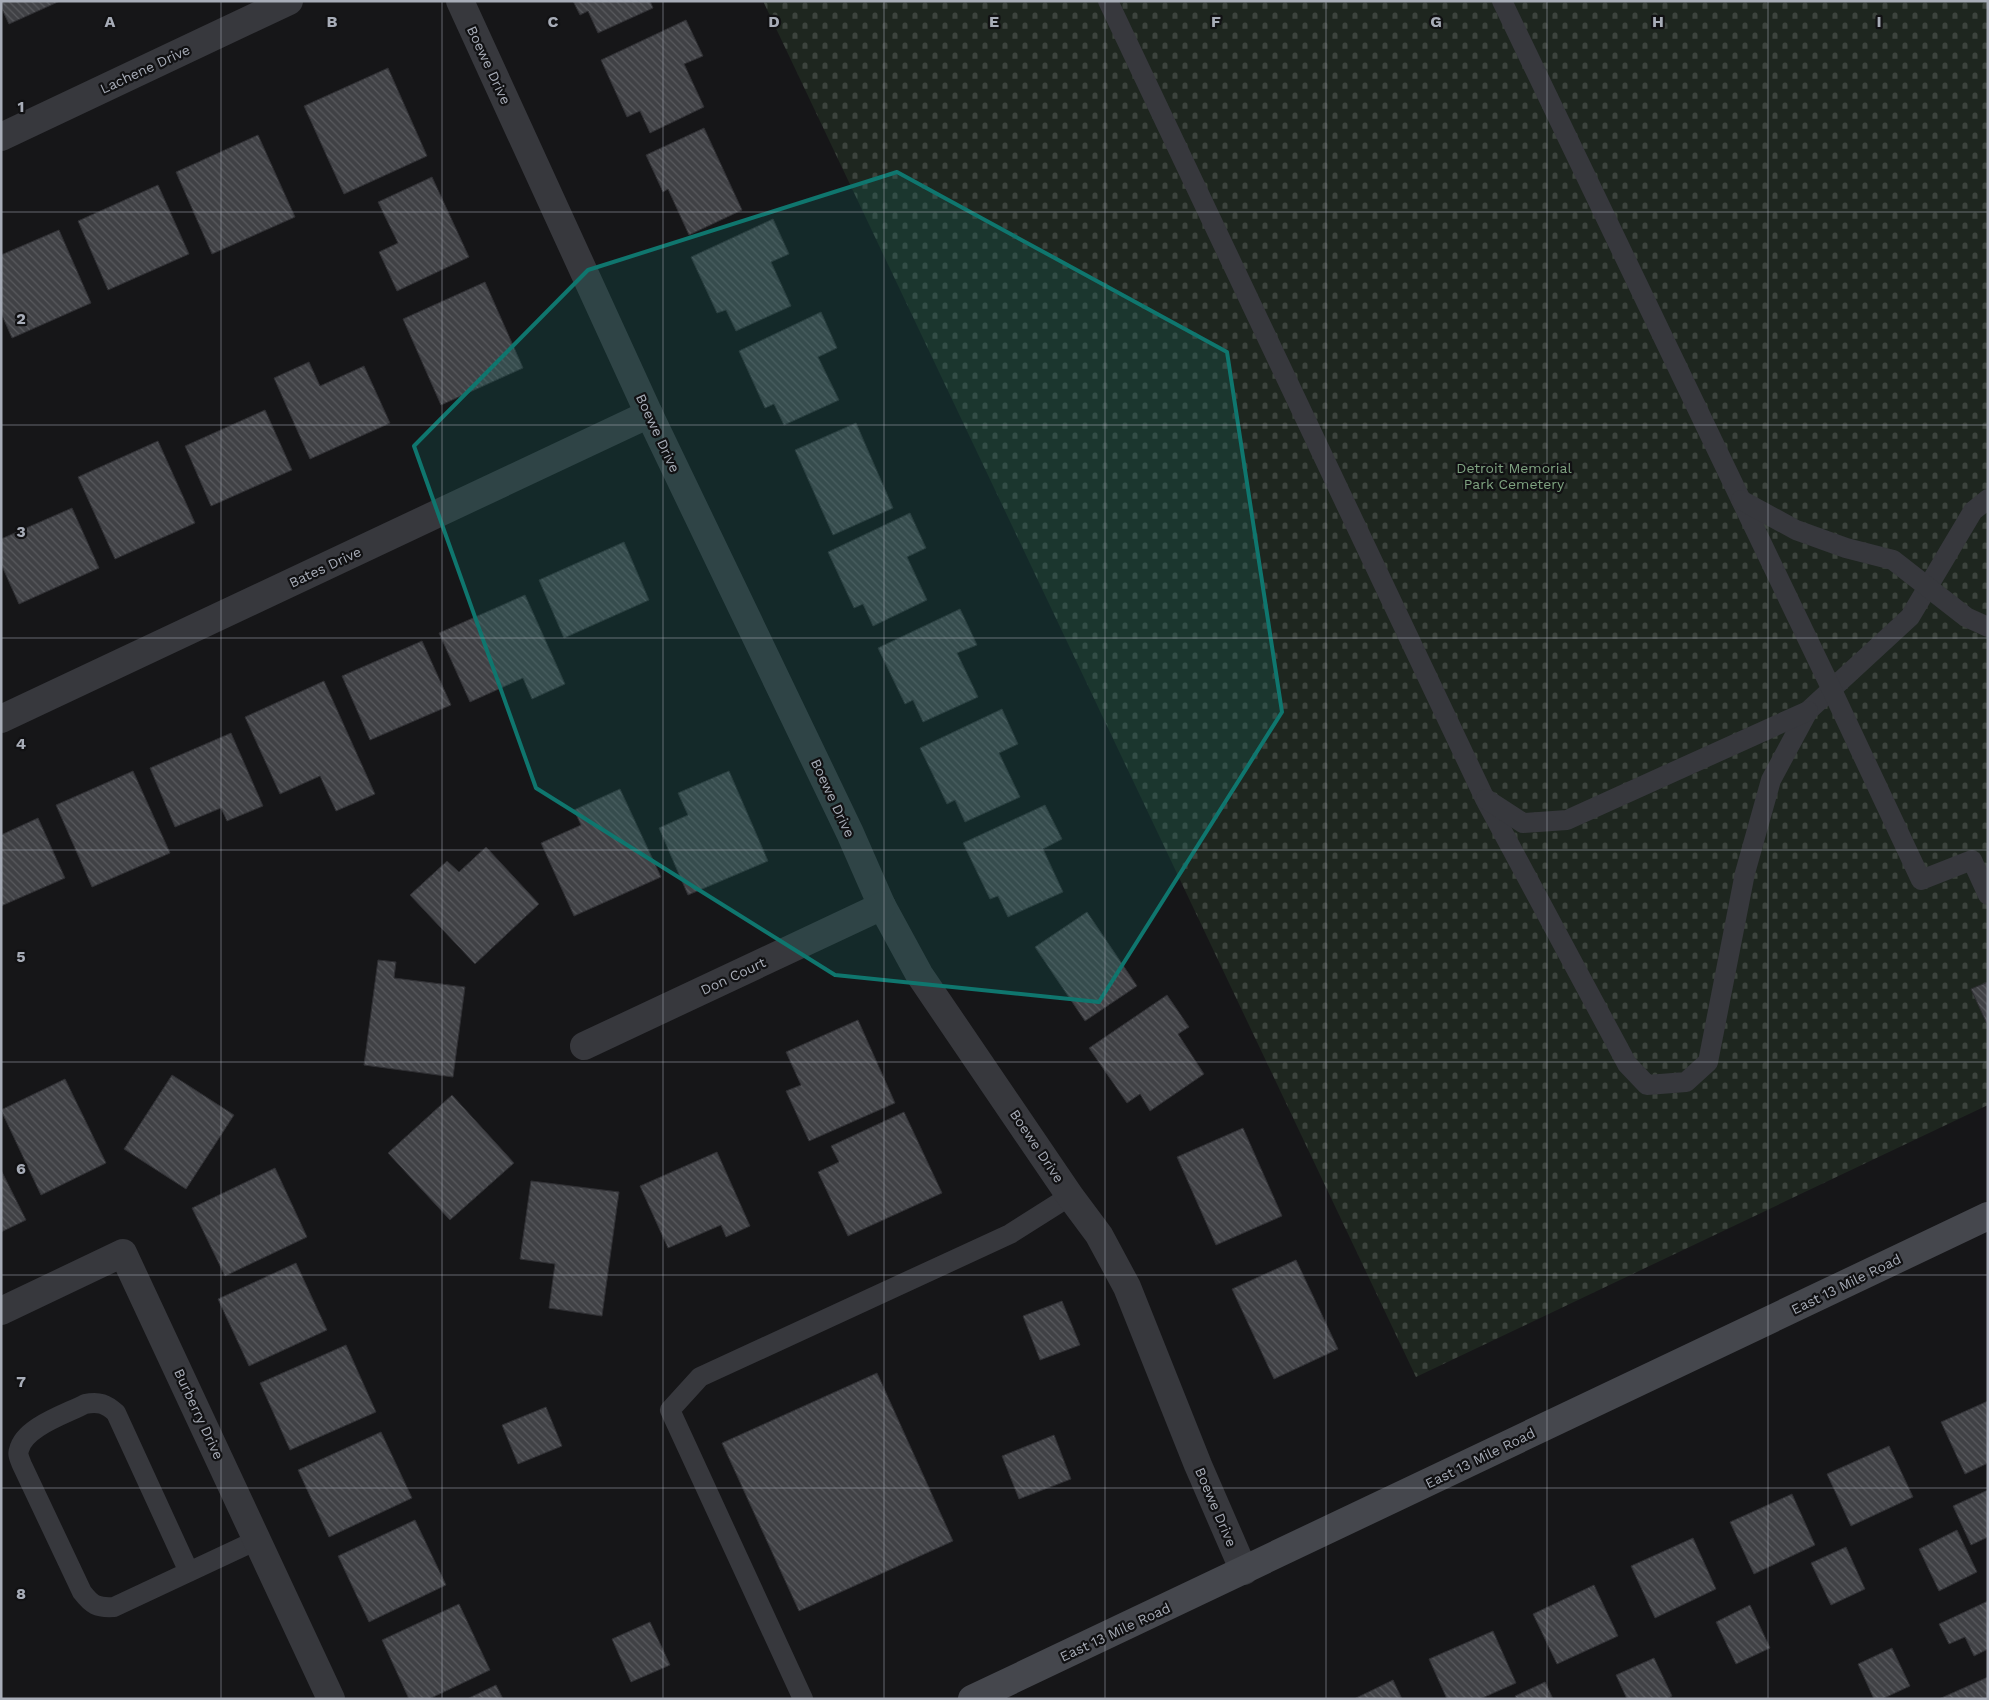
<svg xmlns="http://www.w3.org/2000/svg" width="1989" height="1700" font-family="'Work Sans',sans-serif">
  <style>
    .cemetery { fill: url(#cemetery-stones) }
    .building { fill: url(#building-back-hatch); stroke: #303034 }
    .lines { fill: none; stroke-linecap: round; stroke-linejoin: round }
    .lane { stroke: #37383d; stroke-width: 20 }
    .street { stroke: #37383d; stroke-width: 28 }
    .secondary { stroke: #45474d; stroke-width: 28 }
    .marked { fill: #0f766e; fill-opacity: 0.2; stroke: #0f766e; stroke-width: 4; stroke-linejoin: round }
    .grid { fill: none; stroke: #a8adb8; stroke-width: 1; stroke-opacity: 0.55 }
    .labels { text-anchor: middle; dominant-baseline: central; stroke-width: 4.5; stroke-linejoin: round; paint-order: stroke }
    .street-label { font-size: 14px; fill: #a8adb8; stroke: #111113 }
    .park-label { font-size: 14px; fill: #7fa381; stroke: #111113 }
    .grid-label { font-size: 16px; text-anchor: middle; font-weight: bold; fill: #a8adb8; stroke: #111113; stroke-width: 4.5; stroke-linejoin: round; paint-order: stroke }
  </style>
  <defs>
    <pattern id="cemetery-stones" width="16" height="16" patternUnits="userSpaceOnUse" patternTransform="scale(1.25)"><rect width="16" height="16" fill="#1e261f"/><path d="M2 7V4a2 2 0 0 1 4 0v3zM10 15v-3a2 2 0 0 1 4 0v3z" fill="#3c433d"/></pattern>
    <pattern id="building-back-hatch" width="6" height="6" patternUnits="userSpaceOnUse" patternTransform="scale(1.25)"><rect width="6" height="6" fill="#404145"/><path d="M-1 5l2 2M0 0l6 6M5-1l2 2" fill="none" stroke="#595a5e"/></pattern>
  </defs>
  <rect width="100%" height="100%" fill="#161618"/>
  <!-- cemetery -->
  <path class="cemetery" d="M763,1H1988V1105L1416,1377Z"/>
  <!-- building -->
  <g class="building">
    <path d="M1,1H60L9,24L1,7Z"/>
    <path d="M573,1H650L653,8L598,33L588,11L580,15Z"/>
    <path d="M686,20L703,56L684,64L704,107L650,133L640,111L627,117L601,60Z"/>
    <path d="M388,68L427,156L344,194L304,106Z"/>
    <path d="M704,128L742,210L689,235L668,189L663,192L646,155Z"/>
    <path d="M258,135L295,217L212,254L176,172Z"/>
    <path d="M432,177L469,257L397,291L379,252L398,243L378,202Z"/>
    <path d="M158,185L189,254L108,290L78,221Z"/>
    <path d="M773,219L789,254L771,262L791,306L736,331L726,310L717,313L691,257Z"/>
    <path d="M59,230L91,303L12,338L1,313V255Z"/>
    <path d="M485,282L523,368L441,405L403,319Z"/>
    <path d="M821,312L837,348L818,357L839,400L784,425L774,404L765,408L739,351Z"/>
    <path d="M309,362L320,386L364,366L390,423L310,459L274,378Z"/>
    <path d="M265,410L292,470L211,506L185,446Z"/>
    <path d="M856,423L893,508L833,535L795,450Z"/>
    <path d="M158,441L195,523L115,559L78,477Z"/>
    <path d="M72,508L99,568L19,604L1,564V539Z"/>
    <path d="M910,513L926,548L907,557L927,600L873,626L863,604L854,608L828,552Z"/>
    <path d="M624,542L649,600L564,638L539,580Z"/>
    <path d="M525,595L565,684L532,699L523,678L470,702L439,633Z"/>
    <path d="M960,609L977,645L957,653L978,697L923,722L913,700L905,704L878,648Z"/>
    <path d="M422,641L451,705L370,740L342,676Z"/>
    <path d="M324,681L375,794L336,811L320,776L280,794L245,717Z"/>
    <path d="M1002,709L1018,744L999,753L1020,797L965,822L955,800L947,804L920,748Z"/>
    <path d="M231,733L263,806L227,821L221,808L175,827L150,768Z"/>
    <path d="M133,771L170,853L92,887L56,805Z"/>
    <path d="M729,771L768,861L688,895L659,828L688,815L678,793Z"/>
    <path d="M620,789L661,877L574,916L541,843L581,825L574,810Z"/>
    <path d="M1045,805L1062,839L1043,849L1063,892L1008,917L998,896L990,899L963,843Z"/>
    <path d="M38,818L65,878L1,906V835Z"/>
    <path d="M486,847L539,904L475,964L410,895L447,861L459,872Z"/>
    <path d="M1087,912L1137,986L1085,1021L1035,947Z"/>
    <path d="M378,960L396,962L394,978L465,987L453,1077L364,1065Z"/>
    <path d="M1988,982V1026L1971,989Z"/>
    <path d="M1167,995L1189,1027L1178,1034L1204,1074L1150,1111L1140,1094L1127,1103L1089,1048Z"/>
    <path d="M858,1020L895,1103L809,1141L786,1091L801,1085L786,1052Z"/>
    <path d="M172,1075L234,1115L186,1189L124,1149Z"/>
    <path d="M65,1079L106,1163L41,1195L1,1110Z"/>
    <path d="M452,1095L514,1163L450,1220L388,1153Z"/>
    <path d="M904,1112L942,1193L848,1236L818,1172L839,1162L831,1146Z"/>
    <path d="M1243,1128L1282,1216L1216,1245L1177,1157Z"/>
    <path d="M717,1152L750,1226L726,1237L721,1225L668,1248L640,1186Z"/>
    <path d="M275,1168L307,1237L225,1276L192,1208Z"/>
    <path d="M1,1170L26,1220L1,1232Z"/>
    <path d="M531,1181L619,1192L602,1316L549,1308L555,1264L520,1259Z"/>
    <path d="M1296,1260L1338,1349L1274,1379L1232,1289Z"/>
    <path d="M296,1263L327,1330L249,1366L218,1299Z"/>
    <path d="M1062,1301L1080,1345L1040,1360L1023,1316Z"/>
    <path d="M346,1345L376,1412L290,1450L260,1383Z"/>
    <path d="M877,1373L953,1541L799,1611L722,1443Z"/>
    <path d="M1988,1401V1463L1965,1474L1941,1422Z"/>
    <path d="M546,1407L562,1446L518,1464L502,1425Z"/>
    <path d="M381,1432L412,1498L329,1537L298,1470Z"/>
    <path d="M1054,1435L1071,1479L1019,1499L1002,1456Z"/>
    <path d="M1889,1446L1913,1497L1851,1526L1827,1474Z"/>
    <path d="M1988,1490V1537L1971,1545L1953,1506Z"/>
    <path d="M1792,1494L1815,1545L1754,1574L1730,1522Z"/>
    <path d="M415,1520L446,1585L369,1622L338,1556Z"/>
    <path d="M1957,1530L1977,1572L1939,1591L1919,1549Z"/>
    <path d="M1693,1538L1716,1589L1655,1618L1631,1566Z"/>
    <path d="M1846,1547L1865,1589L1831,1605L1811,1563Z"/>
    <path d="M1594,1585L1618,1636L1557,1664L1533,1614Z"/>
    <path d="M1988,1601V1649L1974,1656L1965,1637L1949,1644L1939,1624Z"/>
    <path d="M459,1604L490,1670L429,1699H409L382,1640Z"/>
    <path d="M1750,1605L1770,1648L1736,1664L1716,1622Z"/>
    <path d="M650,1622L670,1665L631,1682L612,1639Z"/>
    <path d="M1493,1631L1516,1683L1480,1699H1447L1429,1659Z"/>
    <path d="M1892,1648L1910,1686L1882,1699H1874L1858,1664Z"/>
    <path d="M1654,1658L1672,1696L1667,1699H1627L1616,1675Z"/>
    <path d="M1988,1677V1699H1939Z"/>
    <path d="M1393,1680L1402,1699H1354Z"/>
    <path d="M1545,1682L1553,1699H1517L1515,1696Z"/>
    <path d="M496,1685L503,1699H467Z"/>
  </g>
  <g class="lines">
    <!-- lane -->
    <g class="lane">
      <path d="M1108,1L1485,799L1627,1064L1647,1085L1686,1082L1708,1062L1745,873L1771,780L1808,711L1910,617L1973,511L1988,499"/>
      <path d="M1502,1L1832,690L1921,880L1972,860L1988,895"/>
      <path d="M1741,500L1796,530L1846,548L1893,560L1966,617L1988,627"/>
      <path d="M1486,799L1523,823L1567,820L1808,711"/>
      <path d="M189,1572L116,1413C106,1404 99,1401 85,1404C66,1414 24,1427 19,1450C17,1454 20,1460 22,1465L82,1592C92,1605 97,1608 114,1607C162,1585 209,1562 257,1540"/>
      <path d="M803,1699L670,1410L700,1377L1010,1234L1070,1196"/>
    </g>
    <!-- street -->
    <g class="street">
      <path d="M460,1L649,414L850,833L882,906L919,974L1070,1196L1099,1235L1127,1287L1198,1465L1244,1571"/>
      <path d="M1,137L289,1"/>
      <path d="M1,719L649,414"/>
      <path d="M584,1046L882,906"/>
      <path d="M1,1311L123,1253L331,1699"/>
    </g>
    <!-- secondary -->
    <path class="secondary" d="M972,1699L1988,1216"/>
  </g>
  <!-- marked area -->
  <path class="marked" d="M897,172L1227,352L1282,712L1099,1002L835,975L536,788L414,446L588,270Z"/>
  <!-- grid -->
  <path class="grid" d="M221,1V1699M442,1V1699M663,1V1699M884,1V1699M1105,1V1699M1326,1V1699M1547,1V1699M1768,1V1699M1,212H1988M1,425H1988M1,638H1988M1,850H1988M1,1062H1988M1,1275H1988M1,1488H1988"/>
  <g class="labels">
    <!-- street labels -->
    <g class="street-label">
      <text transform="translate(489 65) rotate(65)">Boewe Drive</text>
      <text transform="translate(145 69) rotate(-25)">Lachene Drive</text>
      <text transform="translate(658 433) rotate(65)">Boewe Drive</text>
      <text transform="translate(325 567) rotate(-25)">Bates Drive</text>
      <text transform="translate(833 798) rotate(65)">Boewe Drive</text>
      <text transform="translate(733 976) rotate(-25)">Don Court</text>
      <text transform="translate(1037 1146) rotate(56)">Boewe Drive</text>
      <text transform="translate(1846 1284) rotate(-26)">East 13 Mile Road</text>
      <text transform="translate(199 1414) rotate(65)">Burberry Drive</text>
      <text transform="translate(1480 1458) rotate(-26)">East 13 Mile Road</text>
      <text transform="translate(1216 1507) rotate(67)">Boewe Drive</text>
      <text transform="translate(1115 1632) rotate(-25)">East 13 Mile Road</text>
    </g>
    <!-- park labels -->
    <g class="park-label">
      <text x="1514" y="468">Detroit Memorial<tspan x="1514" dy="16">Park Cemetery</tspan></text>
    </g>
  </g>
  <g class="grid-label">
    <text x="110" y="27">A</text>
    <text x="332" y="27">B</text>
    <text x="553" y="27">C</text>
    <text x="774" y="27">D</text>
    <text x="994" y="27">E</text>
    <text x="1216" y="27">F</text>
    <text x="1436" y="27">G</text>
    <text x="1658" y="27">H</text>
    <text x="1879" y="27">I</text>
    <text x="21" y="112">1</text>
    <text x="21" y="324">2</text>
    <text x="21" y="537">3</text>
    <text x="21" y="749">4</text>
    <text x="21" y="962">5</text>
    <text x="21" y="1174">6</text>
    <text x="21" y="1387">7</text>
    <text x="21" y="1599">8</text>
  </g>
  <!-- border -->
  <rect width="1989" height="1700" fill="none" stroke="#a8adb8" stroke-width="5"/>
</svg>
